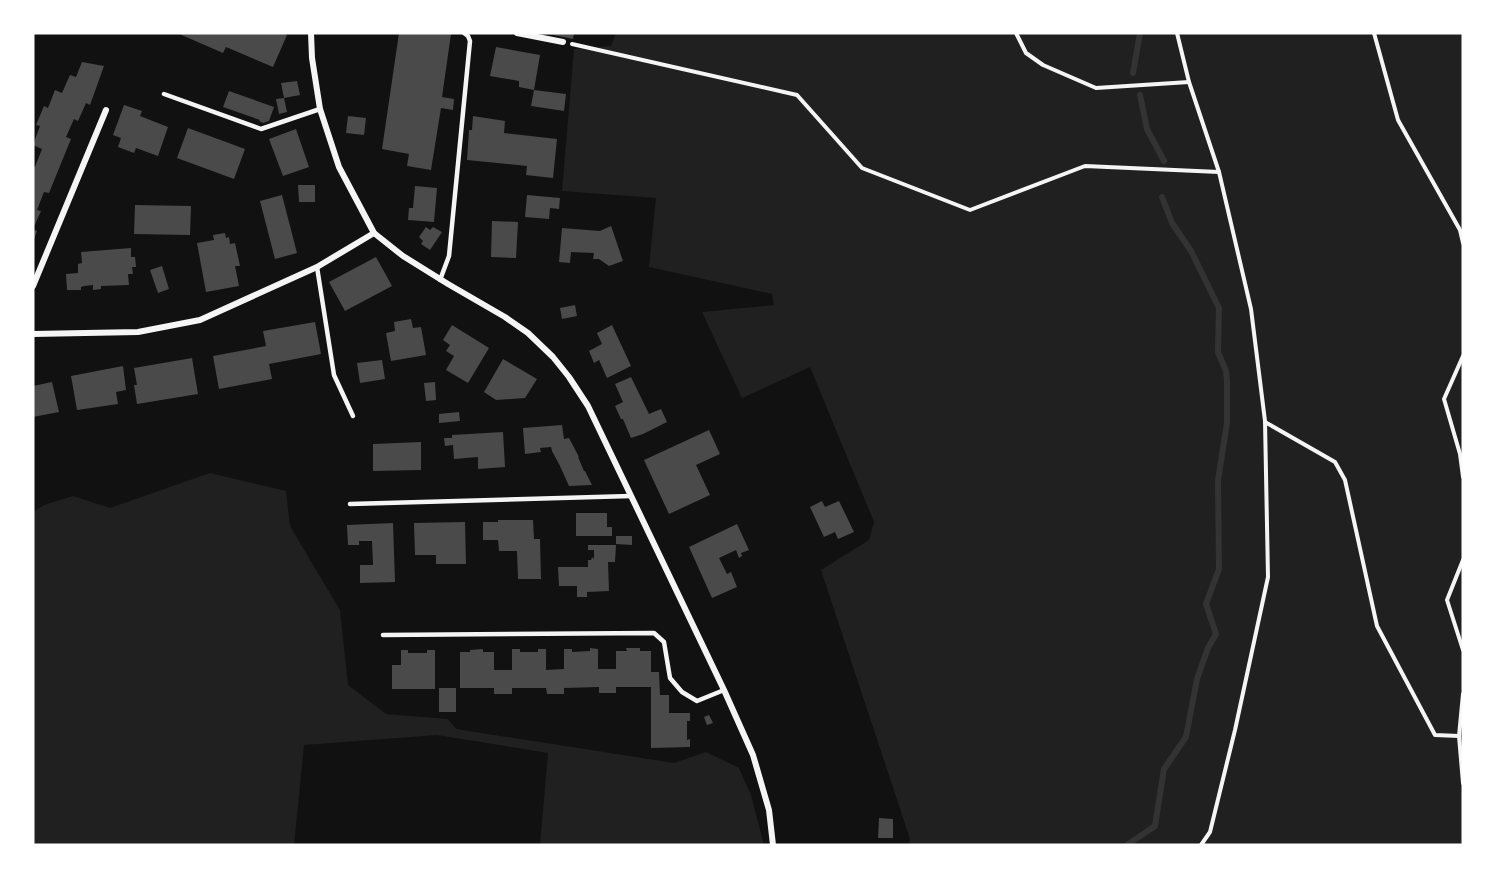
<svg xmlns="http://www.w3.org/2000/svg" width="1496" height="878" font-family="'Roboto Condensed',sans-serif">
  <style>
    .green { fill: #202020 }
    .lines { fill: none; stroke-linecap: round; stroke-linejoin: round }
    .stream { stroke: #333; stroke-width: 6 }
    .building { fill: #4a4a4a }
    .path { stroke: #f5f5f5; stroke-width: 4 }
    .service { stroke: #f5f5f5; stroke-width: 4.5 }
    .minor { stroke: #f5f5f5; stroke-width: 6 }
  </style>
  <rect width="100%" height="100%" fill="#111"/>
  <!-- green -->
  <g class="green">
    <path d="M616,33H1463V845H909L910,839L821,570L869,540L874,522L810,367L742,398L702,312L774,305L772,294L649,267L656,198L562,191L574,49L611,46Z"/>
    <path d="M210,473L286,491L290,526L340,610L348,685L386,714L448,719L456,729L674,763L706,752L739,768L751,795L764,845H540L548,753L437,735L304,745L294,845H33V512L44,505L73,496L110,508Z"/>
  </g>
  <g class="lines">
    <!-- stream -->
    <g class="stream">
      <path d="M1133,73L1140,33"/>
      <path d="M1140,95L1147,129L1164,161"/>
      <path d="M1127,845L1155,826L1164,769L1186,737L1197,679L1208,648L1216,634L1206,604L1219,569L1218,480L1227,423V380L1226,371L1218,352L1219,308L1191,251L1172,223L1162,197"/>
    </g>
  </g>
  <!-- building -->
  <g class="building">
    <path d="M177,33H283L287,35L273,67L226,47L223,53Z"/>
    <path d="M399,33L451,34L442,97L454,99L453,110L441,108L431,170L407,166L409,154L382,149Z"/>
    <path d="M549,33H574L573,39L549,34Z"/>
    <path d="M496,47L540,55L534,90L519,87V81L490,76Z"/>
    <path d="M82,62L104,66L90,105L86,103L78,121L74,119L66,137L71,139L49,193L44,192L37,210L41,211L33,229L37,231L33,242V166L35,167L42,149L33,145L40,126L36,125L44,106L48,108L55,90L62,93L70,75L76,77Z"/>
    <path d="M297,81L300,95L284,98L281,83Z"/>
    <path d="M534,90L566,94L564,111L531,106Z"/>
    <path d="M229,91L274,107L269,121L263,123L259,121L260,120L223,107Z"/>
    <path d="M284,98L287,112L279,114L276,99Z"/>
    <path d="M124,105L142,111L140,116L168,127L158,156L136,148L134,153L118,147L121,138L113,135Z"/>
    <path d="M348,116L366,118L364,135L346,133Z"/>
    <path d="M473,116L505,121L504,133L557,139L553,178L526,175L527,166L467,160L469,130H472Z"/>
    <path d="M188,128L245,149L234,179L177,158Z"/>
    <path d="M296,129L309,167L283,176L269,139Z"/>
    <path d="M298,185H315V202H299Z"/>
    <path d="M415,186L437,188L434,222L408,220L409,208H413Z"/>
    <path d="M282,195L297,253L275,259L260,201Z"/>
    <path d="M527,195L560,198L559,209L550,208L549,219L525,217Z"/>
    <path d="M135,205L191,206L190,235L134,234Z"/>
    <path d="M492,221L518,222L516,258L491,257Z"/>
    <path d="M611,226L623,261L609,266L599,259H593L594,253L571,252L570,263L559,262L562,228L600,231Z"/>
    <path d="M426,227L430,230L433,227L442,232L430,250L421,244L423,241L419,237Z"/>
    <path d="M225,233L226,238L229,237L230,244L235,243L240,266H235L239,286L206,292L197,243L214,240L213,235Z"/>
    <path d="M131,248V257H135L136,267H132L133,274H128L129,285L101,286V289L93,290V285L84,286L81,287V290H67L66,274L78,273V264L82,263L81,252Z"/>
    <path d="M376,257L392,286L345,311L329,282Z"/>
    <path d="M162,266L169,289L158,293L150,270Z"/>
    <path d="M575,305L577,316L562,319L560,308Z"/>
    <path d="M411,319L413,328L421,327L426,355L391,361L386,333L395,331L394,322Z"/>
    <path d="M315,322L321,354L269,364L272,379L219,389L213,356L266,346L263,331Z"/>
    <path d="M452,325L489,348L468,383L446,370L454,356L446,351L450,345L443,340Z"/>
    <path d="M612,325L631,366L607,378L599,360L594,363L589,351L602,344L597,333Z"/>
    <path d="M192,358L198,394L137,404L134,385H137L134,368Z"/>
    <path d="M503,359L537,379L525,398L496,400L484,392Z"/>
    <path d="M382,360L385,379L360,383L357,363Z"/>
    <path d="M123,366L126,390L116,392L118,404L77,410L71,376Z"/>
    <path d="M631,377L649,414L661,409L667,422L643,434L631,438L623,419H621L615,406L623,402L615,384Z"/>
    <path d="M52,382L59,412L33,417V386Z"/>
    <path d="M435,382L436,400L426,401L424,383Z"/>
    <path d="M459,412L460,421L439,423V414Z"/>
    <path d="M562,425L564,439L569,438L579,457H578L584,471H585L592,485L569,486L560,466L552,451L551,447L540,448L541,452L525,454L523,428Z"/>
    <path d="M709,430L720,454L696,465L710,495L669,514L644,460Z"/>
    <path d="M503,432L505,467L478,469V457L454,459L453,445L445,446L444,438H452V435Z"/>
    <path d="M421,442V470L373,471V444Z"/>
    <path d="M822,501L825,507L839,501L854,532L838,539L835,532L824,537L810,507Z"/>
    <path d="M576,513H607V527H612V536H576Z"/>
    <path d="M498,520H533L534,539H540L541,579H518L517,551H499L498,540H483V522H498Z"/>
    <path d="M465,522L466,564H436V555H415L414,523Z"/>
    <path d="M393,523L395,582L360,583V565H373L372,541H359V545H348L347,525Z"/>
    <path d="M737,524L749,550L741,553L742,556L739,558L736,550L719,558L727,574L731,572L737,587L712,598L689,547Z"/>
    <path d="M616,536H632V545L616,544Z"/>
    <path d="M588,545H616L615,562H608L609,591L587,592V597H577V586H559L558,567H588V560H591L592,557L594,559V550H588Z"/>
    <path d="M590,648L598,649V669H616V651H627L626,648H640V651H651V672H659L660,695H669V713H690V721H687V740L690,739V747L651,748V687H616V693H599V687L564,688V694H547L546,688H512V694H494V688H460V652H470V650L483,649V652H494V670H512V649H520V652H538V649H546V670L564,669V649H572V652L590,651Z"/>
    <path d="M401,650H408V653H427V650H435V689H392V665H401Z"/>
    <rect x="439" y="688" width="17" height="24"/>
    <path d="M709,715L713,723L707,725L704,717Z"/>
    <path d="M879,818L893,819V838H878Z"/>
  </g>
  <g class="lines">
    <!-- path -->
    <g class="path">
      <path d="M1016,33L1026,53L1043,65L1096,88L1189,82"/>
      <path d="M1177,33L1189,82L1219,172L1251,309L1265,421L1268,577L1235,730L1210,832L1201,845"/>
      <path d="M1374,33L1398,120L1460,230L1463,243"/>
      <path d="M572,44L797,95L862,168L970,210L1085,166L1219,172"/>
      <path d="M1463,356L1444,399L1460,454L1463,477"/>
      <path d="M1265,422L1335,462L1345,480L1377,626L1435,735L1459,736"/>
      <path d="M1463,560L1447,600L1463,650"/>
      <path d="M1463,694L1459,736L1463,783"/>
    </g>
    <!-- service -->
    <g class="service">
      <path d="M164,94L261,129L320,109"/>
      <path d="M317,267L334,375L353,416"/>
      <path d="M440,280L449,256L470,41L468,36L464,33"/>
      <path d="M350,504L631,496"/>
      <path d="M383,635L654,633L664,642L670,678L682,692L697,701L724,690"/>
    </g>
    <!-- minor -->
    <g class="minor">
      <path d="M311,33L312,58L320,109L339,167L374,233L403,256L448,284L505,317L528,333L553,357L569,377L588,406L724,690L753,755L769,810L773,845"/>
      <path d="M517,33L563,42"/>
      <path d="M33,286L106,110"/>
      <path d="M33,334L138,332L200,320L317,267L374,233"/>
    </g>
  </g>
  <!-- border -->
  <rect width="1496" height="878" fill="none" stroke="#ffffff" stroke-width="69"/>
</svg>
